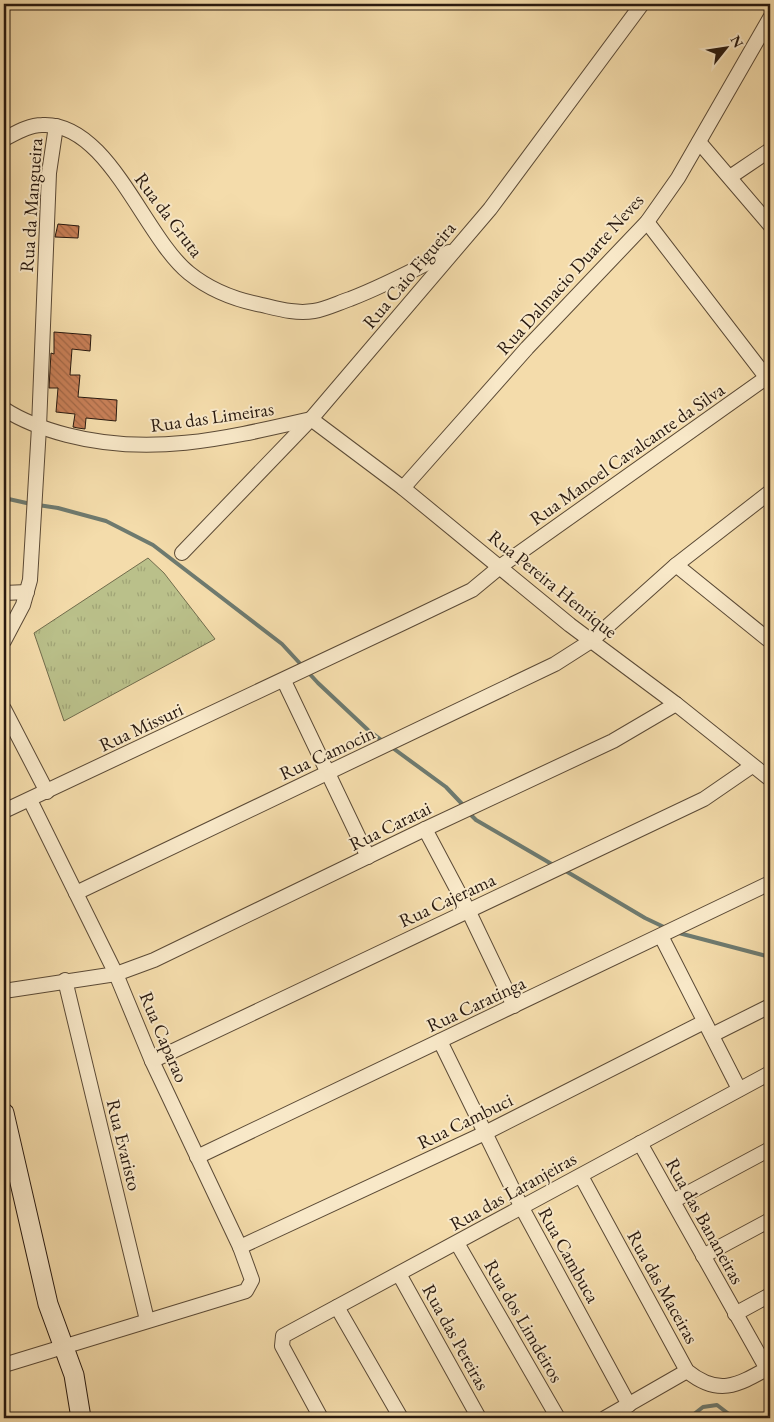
<svg xmlns="http://www.w3.org/2000/svg" width="774" height="1422" font-family="'EB Garamond',serif">
  <style>
    .grass { fill: url(#grass-tufts); stroke: #716c4c }
    .lines { fill: none; stroke-linecap: round; stroke-linejoin: round }
    .stream { stroke: #6e7a6f; stroke-width: 4 }
    .building { fill: url(#building-back-hatch); stroke: #28190f }
    .street-casing { stroke: #5b4a36; stroke-width: 16 }
    .secondary-casing { stroke: #28190f; stroke-width: 21 }
    .street { stroke: #f8e8c8; stroke-width: 14 }
    .secondary { stroke: #f8e8c8; stroke-width: 19 }
    .labels { text-anchor: middle; dominant-baseline: central; stroke-width: 4; stroke-linejoin: round; paint-order: stroke }
    .street-label { font-size: 19px; fill: #28190f; stroke: #f8e8c8 }
  </style>
  <defs>
    <pattern id="grass-tufts" width="24" height="20" patternUnits="userSpaceOnUse" patternTransform="scale(1.25)"><rect width="24" height="20" fill="#bac08a"/><path d="M3 7l-1-3M5 7V3M7 7l1-3M15 17l-1-3M17 17v-4M19 17l1-3" fill="none" stroke="#a0a476"/></pattern>
    <pattern id="building-back-hatch" width="6" height="6" patternUnits="userSpaceOnUse" patternTransform="scale(1.25)"><rect width="6" height="6" fill="#c77f57"/><path d="M-1 5l2 2M0 0l6 6M5-1l2 2" fill="none" stroke="#a26746"/></pattern>
  </defs>
  <rect width="100%" height="100%" fill="#f4dcab"/>
  <filter id="stains"><feTurbulence type="fractalNoise" baseFrequency=".004" numOctaves="4"/><feColorMatrix values="0 0 0 0 .2 0 0 0 0 .09 0 0 0 0 .02 0 0 0 .5 -.17"/></filter>
  <radialGradient id="worn" r=".72"><stop offset=".6" stop-color="#630" stop-opacity="0"/><stop offset="1" stop-color="#630" stop-opacity=".3"/></radialGradient>
  <!-- grass -->
  <path class="grass" d="M148,558L164,573L215,639L64,721L34,633Z"/>
  <g class="lines">
    <!-- stream -->
    <g class="stream">
      <path d="M4,498L31,504"/>
      <path d="M38,505L58,508L106,521L153,545L282,644L318,683L368,730L384,742"/>
      <path d="M390,746L446,787L464,806"/>
      <path d="M468,812L476,820L555,866"/>
      <path d="M564,870L645,918L666,928"/>
      <path d="M675,932L770,957"/>
      <path d="M689,1418L703,1407L717,1405L734,1418"/>
    </g>
  </g>
  <!-- building -->
  <g class="building">
    <path d="M58,224L79,226L78,238L55,237Z"/>
    <path d="M54,332L91,335L90,351L72,349L70,375H80L78,397L117,400L116,421L86,418L85,429L78,428L73,427L75,414L56,412L58,388H49L51,353L54,354Z"/>
  </g>
  <g class="lines">
    <defs>
      <g id="street">
        <path d="M4,139C16,133 29,125 42,125C108,121 144,237 189,273C210,290 236,300 262,305C279,309 296,314 314,311C326,309 338,303 350,299C384,286 416,269 449,252"/>
        <path d="M699,142L770,225"/>
        <path d="M730,177L770,150"/>
        <path d="M647,222L770,382"/>
        <path d="M4,409C24,422 44,429 67,435C151,457 228,438 311,419L403,488L570,625L676,704L770,779"/>
        <path d="M403,488L527,348L647,222L678,178L770,18"/>
        <path d="M182,553L311,419L490,209L642,4"/>
        <path d="M676,565L770,641"/>
        <path d="M4,593L27,592"/>
        <path d="M4,641L23,605L30,580L39,427L49,173L56,126"/>
        <path d="M284,681L368,857"/>
        <path d="M4,709L47,792"/>
        <path d="M4,811L403,623L472,590L501,566L770,375"/>
        <path d="M425,829L468,910L514,1006"/>
        <path d="M76,893L555,664L591,641L676,565L770,492"/>
        <path d="M661,936L739,1089"/>
        <path d="M65,980L147,1320"/>
        <path d="M4,991L116,974L154,960L425,829L613,741L676,704"/>
        <path d="M712,1035L770,1006"/>
        <path d="M440,1041L522,1208L629,1405"/>
        <path d="M152,1061L704,799L752,766"/>
        <path d="M640,1143L767,1369"/>
        <path d="M197,1157L770,883"/>
        <path d="M581,1176L687,1371C719,1397 738,1385 770,1367"/>
        <path d="M673,1201L770,1149"/>
        <path d="M457,1243L558,1418"/>
        <path d="M240,1247L485,1133L704,1022"/>
        <path d="M703,1256L770,1220"/>
        <path d="M399,1274L479,1418"/>
        <path d="M337,1307L401,1418"/>
        <path d="M735,1314L770,1295"/>
        <path d="M4,1365L246,1291L252,1280L240,1247L152,1061L116,974L30,800"/>
        <path d="M321,1418L282,1346L283,1336L770,1073"/>
        <path d="M605,1418L687,1371"/>
      </g>
      <path id="secondary" d="M4,1113L48,1304L74,1375L81,1418"/>
    </defs>
    <!-- street casing -->
    <use href="#street" class="street-casing"/>
    <!-- secondary casing -->
    <use href="#secondary" class="secondary-casing"/>
    <!-- street -->
    <use href="#street" class="street"/>
    <!-- secondary -->
    <use href="#secondary" class="secondary"/>
  </g>
  <g class="labels">
    <!-- street labels -->
    <g class="street-label">
      <text transform="translate(31 205) rotate(-86)">Rua da Mangueira</text>
      <text transform="translate(169 215) rotate(53)">Rua da Gruta</text>
      <text transform="translate(570 274) rotate(-48)">Rua Dalmacio Duarte Neves</text>
      <text transform="translate(409 275) rotate(-50)">Rua Caio Figueira</text>
      <text transform="translate(212 417) rotate(-8)">Rua das Limeiras</text>
      <text transform="translate(627 454) rotate(-35)">Rua Manoel Cavalcante da Silva</text>
      <text transform="translate(553 584) rotate(39)">Rua Pereira Henrique</text>
      <text transform="translate(141 727) rotate(-25)">Rua Missuri</text>
      <text transform="translate(327 753) rotate(-25)">Rua Camocin</text>
      <text transform="translate(390 826) rotate(-26)">Rua Caratai</text>
      <text transform="translate(447 900) rotate(-25)">Rua Cajerama</text>
      <text transform="translate(476 1004) rotate(-25)">Rua Caratinga</text>
      <text transform="translate(164 1037) rotate(67)">Rua Caparao</text>
      <text transform="translate(465 1121) rotate(-26)">Rua Cambuci</text>
      <text transform="translate(124 1145) rotate(76)">Rua Evaristo</text>
      <text transform="translate(513 1191) rotate(-29)">Rua das Laranjeiras</text>
      <text transform="translate(705 1221) rotate(61)">Rua das Bananeiras</text>
      <text transform="translate(569 1255) rotate(61)">Rua Cambuca</text>
      <text transform="translate(663 1287) rotate(61)">Rua das Maceiras</text>
      <text transform="translate(524 1321) rotate(60)">Rua dos Limdeiros</text>
      <text transform="translate(456 1337) rotate(61)">Rua das Pereiras</text>
    </g>
  </g>
  <!-- margin -->
  <rect width="774" height="1422" fill="none" stroke="#f4dcab" stroke-width="20"/>
  <rect x="5" y="5" width="764" height="1412" fill="none" stroke="#28190f" stroke-width="2.5"/>
  <rect x="10" y="10" width="754" height="1402" fill="none" stroke="#28190f"/>
  <!-- north arrow -->
  <g transform="translate(726 48) rotate(60)" stroke="#f8e8c8" stroke-width="4" paint-order="stroke">
  <path d="M0-4L9 19L0 12L-9 19Z" fill="#28190f"/>
  <text y="-8" font-size="14" font-weight="bold" text-anchor="middle" fill="#28190f">N</text>
  </g>
  <rect width="100%" height="100%" filter="url(#stains)"/>
  <rect width="100%" height="100%" fill="url(#worn)"/>
</svg>
